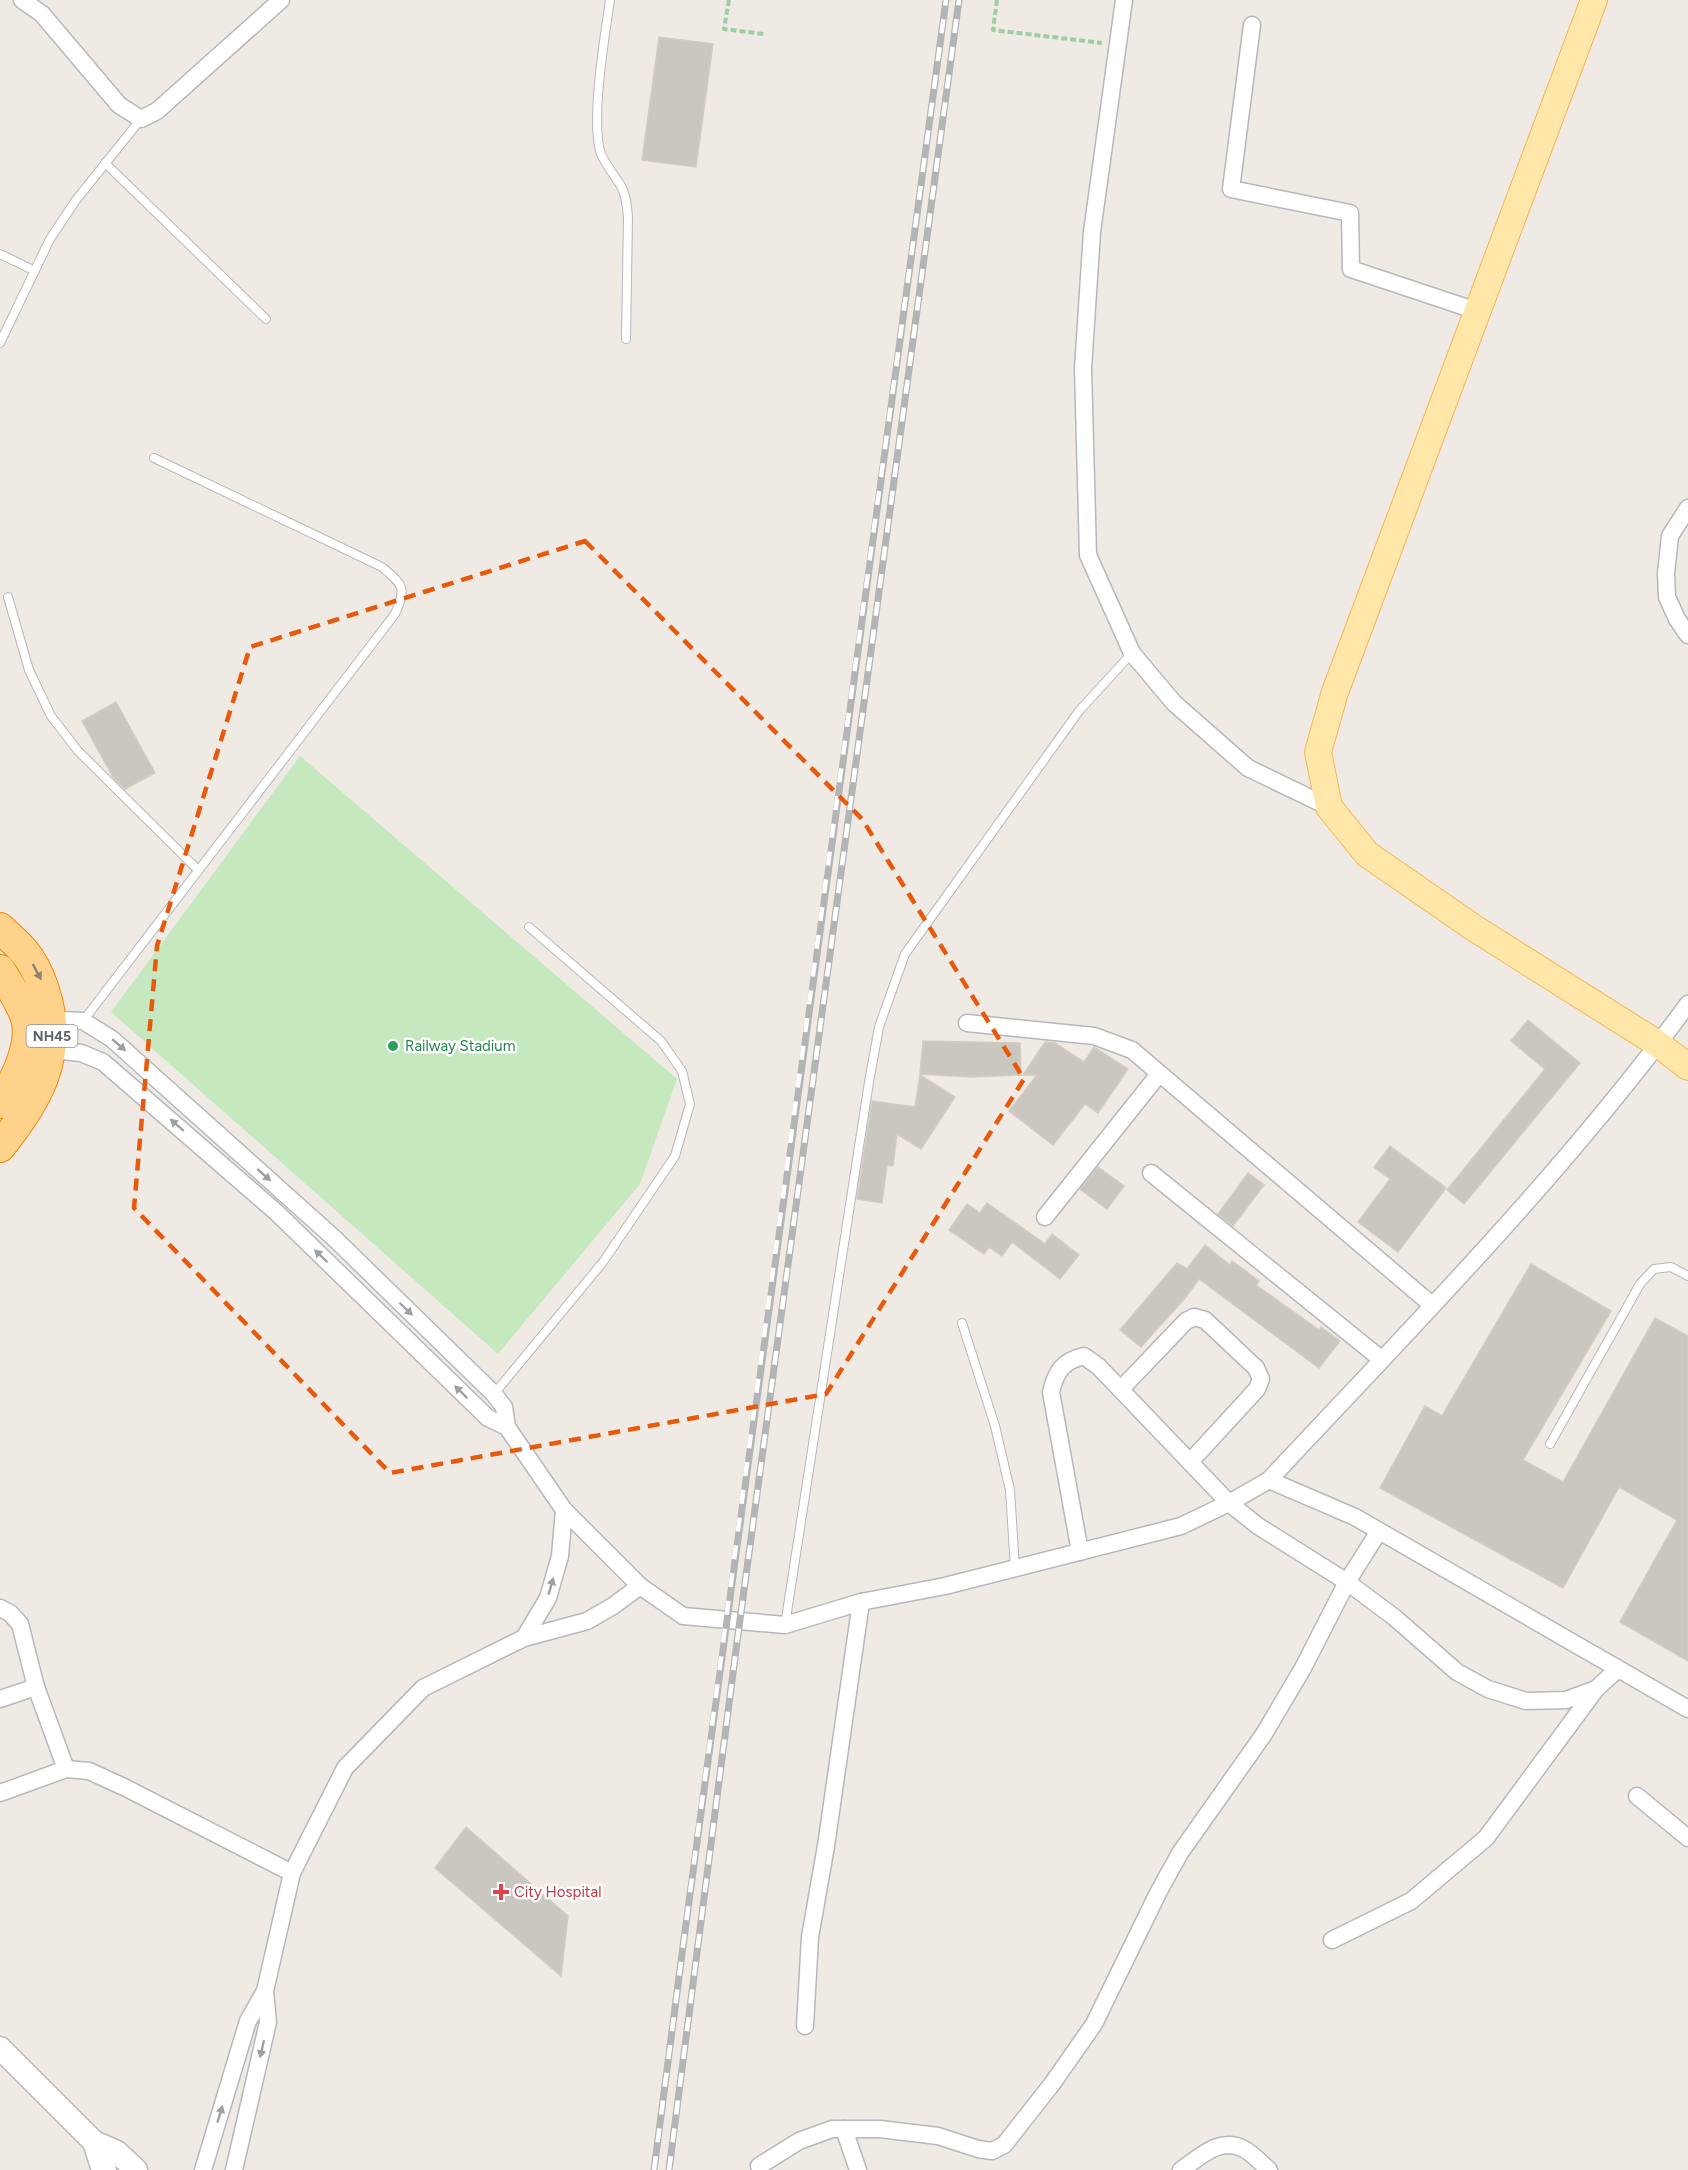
<svg xmlns="http://www.w3.org/2000/svg" width="1688" height="2170" font-family="Figtree,sans-serif">
  <style>
    .green { fill: #c5e8bf }
    .building { fill: #cac6c0; stroke: #d4ccc2; stroke-width: 1.5 }
    .lines { fill: none; stroke-linecap: round; stroke-linejoin: round }
    .lane-casing { stroke: #b5b8bc; stroke-width: 10 }
    .street-casing { stroke: #b5b8bc; stroke-width: 19 }
    .secondary-casing { stroke: #b5babf; stroke-width: 25 }
    .primary-casing { stroke: #f8b555; stroke-width: 28 }
    .highway-casing { stroke: #f38700; stroke-width: 32 }
    .path { stroke: #9bcea2; stroke-width: 4; stroke-dasharray: 6 3; stroke-linecap: butt }
    .lane { stroke: #fff; stroke-width: 8 }
    .street { stroke: #fff; stroke-width: 16 }
    .secondary { stroke: #fff; stroke-width: 22 }
    .primary { stroke: #ffe6a9; stroke-width: 26 }
    .highway { stroke: #ffd28b; stroke-width: 30 }
    .rail-casing { stroke: #b3b4b5; stroke-width: 7 }
    .rail { stroke: #fff; stroke-width: 4.5; stroke-dasharray: 14; stroke-linecap: butt }
    .oneway { fill: #8d8370 }
    .oneway2 { fill: #9da0a3 }
    .marked { fill: none; stroke: #e8590c; stroke-width: 4.5; stroke-dasharray: 12 8; stroke-linejoin: round }
    .leisure-dot { fill: #2e9e5b; stroke: #fff; stroke-width: 2 }
    .health-dot { fill: #e0444e; stroke: #fff; stroke-width: 2 }
    .labels { text-anchor: middle; dominant-baseline: central; stroke-width: 5; stroke-linejoin: round; paint-order: stroke }
    .shield { fill: #fff; stroke: #8d9093; stroke-width: 1.5 }
    .shield-label { font-size: 14px; font-weight: bold; fill: #5c6165 }
    .leisure-label { font-size: 15px; fill: #27864d; stroke: #fff; text-anchor: start }
    .health-label { font-size: 15px; fill: #be3a42; stroke: #fff; text-anchor: start }
  </style>
  <rect width="100%" height="100%" fill="#efebe4"/>
  <!-- green -->
  <path class="green" d="M300,756L677,1079L640,1184L498,1354L111,1012Z"/>
  <!-- building -->
  <g class="building">
    <path d="M659,37L713,44L696,167L642,160Z"/>
    <path d="M116,702L155,773L125,789L113,777L82,721Z"/>
    <path d="M1528,1020L1580,1063L1464,1204L1447,1190L1545,1069L1511,1041Z"/>
    <path d="M923,1041L1020,1043L1021,1075L971,1077L920,1074Z"/>
    <path d="M1045,1042L1055,1043L1084,1062L1094,1047L1128,1069L1098,1113L1085,1104L1053,1145L1009,1111L1037,1075H1023Z"/>
    <path d="M920,1075L955,1097L921,1149L897,1134L893,1166L887,1165L882,1203L857,1199L872,1101L915,1107Z"/>
    <path d="M1390,1146L1446,1188L1398,1252L1358,1222L1390,1179L1374,1167Z"/>
    <path d="M1098,1167L1124,1186L1107,1209L1080,1189Z"/>
    <path d="M1248,1173L1264,1185L1233,1226L1218,1214Z"/>
    <path d="M987,1203L1045,1244L1052,1234L1079,1255L1060,1279L1012,1242L1002,1256L989,1247L984,1254L949,1230L967,1204L980,1213Z"/>
    <path d="M1205,1245L1230,1265L1232,1261L1259,1281L1256,1285L1319,1330L1321,1327L1340,1341L1319,1368L1199,1279L1186,1297L1141,1347L1120,1330L1177,1263L1187,1269Z"/>
    <path d="M1531,1264L1611,1311L1523,1460L1563,1482L1655,1318L1688,1336V1661L1620,1622L1677,1520L1619,1487L1563,1588L1380,1488L1425,1406L1442,1416Z"/>
    <path d="M466,1827L568,1916L561,1976L435,1868Z"/>
  </g>
  <g class="lines">
    <defs>
      <g id="lane">
        <path d="M610,0C605,35 590,122 601,154C606,165 614,175 621,186C626,195 627,206 628,217L626,339"/>
        <path d="M105,163L266,319"/>
        <path d="M0,254L35,271"/>
        <path d="M0,343L50,239L76,200L141,119"/>
        <path d="M8,597L29,670L51,716L78,751L198,870"/>
        <path d="M83,1021L395,614C407,587 403,585 382,567L154,458"/>
        <path d="M962,1323L995,1426L1010,1490L1015,1569"/>
        <path d="M494,1394L603,1262L675,1156L690,1104L682,1071L661,1041L529,927"/>
        <path d="M1550,1444L1640,1284L1654,1269L1671,1267L1688,1276"/>
        <path d="M785,1625L869,1082L879,1027L905,954L1079,711L1132,653"/>
      </g>
      <g id="street">
        <path d="M22,0L42,14L119,105L141,119L157,111L281,0"/>
        <path d="M1124,0L1092,232L1083,368L1088,555L1132,653L1174,703L1248,768L1329,807"/>
        <path d="M1252,25L1231,189L1350,213L1351,269L1477,311"/>
        <path d="M1688,508L1670,536L1666,573L1667,597L1677,619L1688,635"/>
        <path d="M43,1019L83,1021L112,1039L334,1238L494,1394L504,1407L507,1427"/>
        <path d="M967,1023L1094,1036L1132,1050L1432,1305"/>
        <path d="M42,1049L81,1053L103,1062L276,1212L488,1418L507,1427L564,1510L640,1586L683,1616L785,1625L861,1602L945,1586L1181,1526L1229,1503L1269,1480C1413,1326 1563,1174 1688,1004"/>
        <path d="M1151,1173L1381,1359"/>
        <path d="M1045,1217L1159,1074"/>
        <path d="M1121,1389L1186,1321L1194,1317L1205,1320L1256,1368L1261,1379L1257,1389L1190,1462"/>
        <path d="M1269,1480L1355,1517L1688,1709"/>
        <path d="M1080,1552L1051,1392C1056,1371 1063,1361 1084,1356L1099,1367L1229,1503L1258,1526L1347,1582L1394,1617L1457,1672L1488,1689L1526,1701L1566,1700L1596,1689L1618,1669"/>
        <path d="M0,1608L10,1613L20,1624L36,1687L66,1769"/>
        <path d="M524,1638L548,1598L560,1556L564,1510"/>
        <path d="M0,1699L36,1687"/>
        <path d="M0,1793L66,1769L89,1771L124,1787L292,1873"/>
        <path d="M1637,1796L1688,1838"/>
        <path d="M1332,1940L1411,1901L1486,1838L1596,1689"/>
        <path d="M805,2026L810,1937L826,1846L861,1602"/>
        <path d="M844,2129L858,2170"/>
        <path d="M759,2166L799,2141L832,2129H880L938,2136L978,2149L992,2151L1004,2145L1052,2084L1094,2024L1159,1891L1180,1853L1264,1734L1303,1668L1347,1582L1379,1531"/>
        <path d="M203,2170L248,2021L265,1991L292,1873L345,1768L423,1688L524,1638L587,1621L613,1606L640,1586"/>
        <path d="M234,2170L268,2022L265,1991"/>
        <path d="M1181,2170C1200,2157 1220,2136 1244,2149C1253,2154 1261,2163 1269,2170"/>
      </g>
      <g id="secondary">
        <path d="M0,2048L94,2142L117,2152L136,2170"/>
        <path d="M94,2142L102,2167L105,2170"/>
      </g>
      <path id="primary" d="M1594,0L1335,692L1318,752L1329,807L1367,854L1474,928L1658,1044L1688,1067"/>
      <g id="highway">
        <path d="M0,928C9,937 22,947 29,958C38,971 43,985 47,1000C62,1059 36,1102 0,1147"/>
        <path d="M0,970C9,984 19,1000 25,1015C35,1042 15,1082 0,1103"/>
      </g>
    </defs>
    <!-- lane casing -->
    <use href="#lane" class="lane-casing"/>
    <!-- street casing -->
    <use href="#street" class="street-casing"/>
    <!-- secondary casing -->
    <use href="#secondary" class="secondary-casing"/>
    <!-- primary casing -->
    <use href="#primary" class="primary-casing"/>
    <!-- highway casing -->
    <use href="#highway" class="highway-casing"/>
    <!-- path -->
    <g class="path">
      <path d="M729,0L724,29L764,34"/>
      <path d="M997,0L993,30L1102,43"/>
    </g>
    <!-- lane -->
    <use href="#lane" class="lane"/>
    <!-- street -->
    <use href="#street" class="street"/>
    <!-- secondary -->
    <use href="#secondary" class="secondary"/>
    <!-- primary -->
    <use href="#primary" class="primary"/>
    <!-- highway -->
    <use href="#highway" class="highway"/>
    <defs>
      <g id="rail">
        <path d="M654,2170C747,1446 848,723 946,0"/>
        <path d="M669,2170L737,1642L959,0"/>
      </g>
    </defs>
    <!-- rail casing -->
    <use href="#rail" class="rail-casing"/>
    <!-- rail -->
    <use href="#rail" class="rail"/>
  </g>
  <!-- one-way arrows -->
  <defs><path id="oneway-solid" d="M-6-.8H1V-3.2L6.5 0L1 3.2V.8H-6Z" transform="scale(1.5)"/></defs>
  <use class="oneway" href="#oneway-solid" transform="translate(37 972) rotate(62)"/>
  <g class="oneway2">
    <use href="#oneway-solid" transform="translate(119 1045) rotate(41)"/>
    <use href="#oneway-solid" transform="translate(177 1125) rotate(-139)"/>
    <use href="#oneway-solid" transform="translate(264 1175) rotate(42)"/>
    <use href="#oneway-solid" transform="translate(321 1256) rotate(-136)"/>
    <use href="#oneway-solid" transform="translate(406 1309) rotate(44)"/>
    <use href="#oneway-solid" transform="translate(461 1392) rotate(-136)"/>
    <use href="#oneway-solid" transform="translate(551 1586) rotate(-74)"/>
    <use href="#oneway-solid" transform="translate(262 2049) rotate(103)"/>
    <use href="#oneway-solid" transform="translate(220 2114) rotate(-73)"/>
  </g>
  <!-- marked area -->
  <path class="marked" d="M585,541L862,819L1024,1079L826,1394L390,1473L134,1208L157,946L250,647Z"/>
  <!-- markers -->
  <circle class="leisure-dot" cx="393" cy="1046" r="6"/>
  <path class="health-dot" d="M498 1883h6v6h6v6h-6v6h-6v-6h-6v-6h6z"/>
  <g class="labels">
    <!-- shield labels -->
    <rect class="shield" x="26.5" y="1025" width="51" height="22" rx="4.5"/>
    <g class="shield-label">
      <text x="52" y="1036">NH45</text>
    </g>
    <!-- leisure labels -->
    <g class="leisure-label">
      <text x="405" y="1046">Railway Stadium</text>
    </g>
    <!-- health labels -->
    <g class="health-label">
      <text x="514" y="1892">City Hospital</text>
    </g>
  </g>
</svg>
